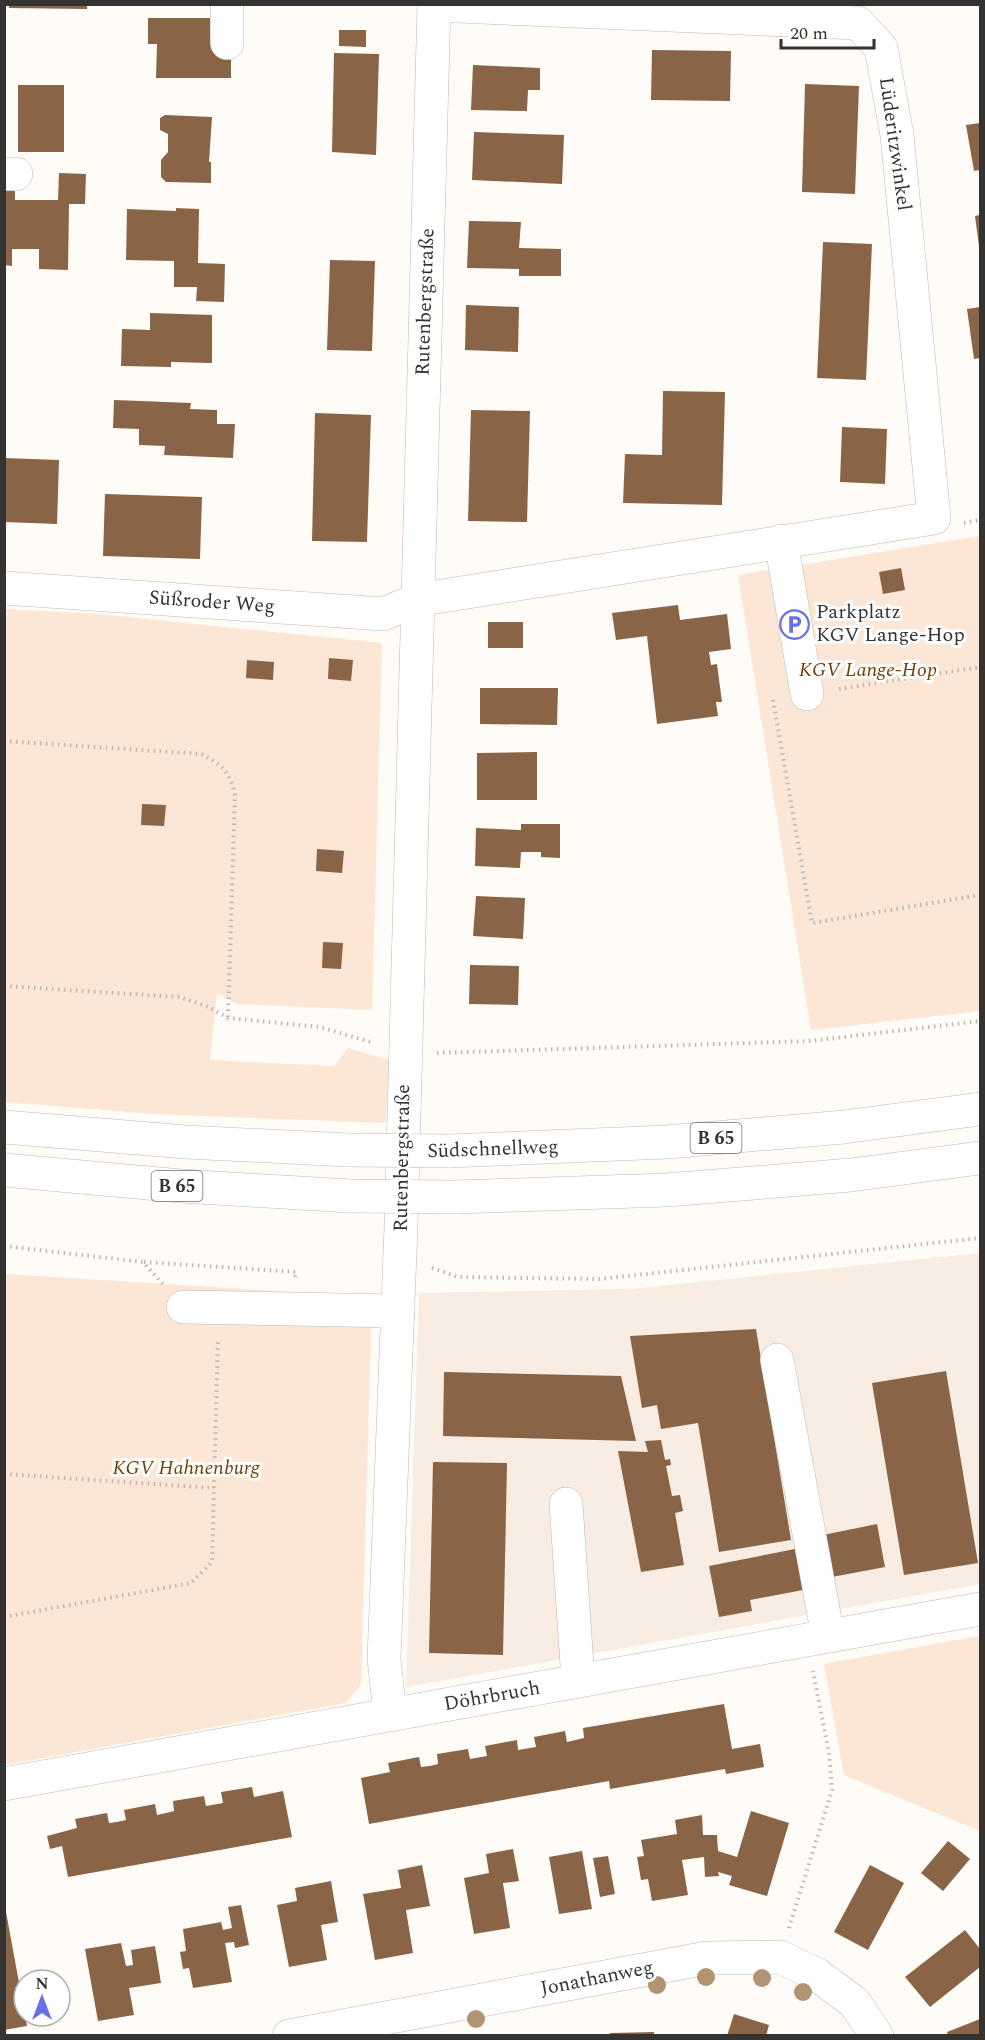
<svg xmlns="http://www.w3.org/2000/svg" width="985" height="2040" font-family="Spectral,serif">
  <style>
    .built { fill: #f8ece3 }
    .green { fill: #fce6d5 }
    .building { fill: #896446 }
    .lines { fill: none; stroke-linecap: round; stroke-linejoin: round }
    .minor-casing { stroke: #bdb8b4; stroke-width: 34 }
    .highway-casing { stroke: #bdb8b4; stroke-width: 34 }
    .path { stroke: #bcb8b5; stroke-width: 4; stroke-dasharray: 1.5 4.5; stroke-linecap: butt }
    .minor { stroke: #fff; stroke-width: 33 }
    .highway { stroke: #fff; stroke-width: 33 }
    .highway-bridge-casing { stroke: #bdb8b4; stroke-width: 34; stroke-linecap: butt }
    .highway-bridge { stroke: #fff; stroke-width: 33 }
    .tree { fill: #b19472 }
    .labels { text-anchor: middle; dominant-baseline: central; stroke-width: 6; stroke-linejoin: round; paint-order: stroke }
    .shield { fill: #fff; stroke: #72706f; stroke-width: 1.5 }
    .shield-label { font-size: 18px; font-weight: bold; fill: #353331 }
    .street-label { font-size: 20px; fill: #353331; stroke: #fff }
    .poi-label { font-size: 20px; fill: #353331; stroke: #fff; text-anchor: start }
    .park-label { font-size: 20px; font-style: italic; fill: #713f06; stroke: #fff }
  </style>
  <rect width="100%" height="100%" fill="#fffbf7"/>
  <!-- built -->
  <path class="built" d="M980,1253V1584L406,1687L419,1293L631,1289Z"/>
  <!-- green -->
  <g class="green">
    <path d="M980,536V1011L811,1030L738,575Z"/>
    <path d="M4,609L98,614L382,643L372,1010L237,1004L217,993L210,1060L334,1066L348,1048L389,1060L386,1123L154,1114L5,1102Z"/>
    <path d="M5,1274L372,1297L361,1684L346,1703L5,1765Z"/>
    <path d="M980,1636V1831L844,1775L824,1664Z"/>
  </g>
  <!-- building -->
  <g class="building">
    <path d="M9,4H87V9L9,8Z"/>
    <path d="M148,18H217V57H231V78H156L157,44H148Z"/>
    <path d="M339,30H366V47L339,46Z"/>
    <path d="M652,50L731,51L730,101L651,100Z"/>
    <path d="M334,53L379,54L376,155L332,152Z"/>
    <path d="M473,65L540,68V90H528L527,111L471,110Z"/>
    <path d="M805,84L859,86L855,194L802,192Z"/>
    <rect x="18" y="85" width="46" height="67"/>
    <path d="M165,115L212,117L209,162H211V183L166,182L161,177V160L168,152V134L160,130V118Z"/>
    <path d="M980,123V170L974,171L966,125Z"/>
    <path d="M474,132L564,135L562,184L472,180Z"/>
    <path d="M59,173L86,174L85,204H69L68,270L39,269V249H12V266L4,265V190H15V200H58Z"/>
    <path d="M176,208L199,209L198,263L225,264L224,302L196,301L197,287H174V261L126,260L127,209L176,211Z"/>
    <path d="M980,215V246H979L975,216Z"/>
    <path d="M469,221L521,222L519,248L561,249V276H519V269L467,268Z"/>
    <path d="M823,242L872,244L866,380L817,378Z"/>
    <path d="M330,260L375,261L372,351L327,350Z"/>
    <path d="M466,305L519,307L518,352L465,350Z"/>
    <path d="M980,307V358L974,359L967,309Z"/>
    <path d="M150,313L212,315V363L171,362V367L121,366L122,329L150,330Z"/>
    <path d="M663,391L725,392L722,505L623,503L625,454L662,455Z"/>
    <path d="M114,400L191,403L190,409L217,410V424H235L233,458L164,455L165,446L139,445V429L113,428Z"/>
    <path d="M471,410L530,411L527,522L468,521Z"/>
    <path d="M315,413L371,415L367,542L312,541Z"/>
    <path d="M842,427L887,429L885,484L840,482Z"/>
    <path d="M4,458L59,460L57,524L4,522Z"/>
    <path d="M105,494L202,497L200,559L103,556Z"/>
    <path d="M901,568L905,590L883,594L879,572Z"/>
    <path d="M678,605L680,620L727,614L731,649L709,652L711,665L717,664L722,702H716L718,716L657,724L647,636L616,640L612,613Z"/>
    <rect x="488" y="622" width="35" height="26"/>
    <path d="M329,658L353,660L351,681L328,679Z"/>
    <path d="M247,660L274,662L273,680L246,678Z"/>
    <path d="M480,688H558L557,725L480,724Z"/>
    <path d="M537,752V800H477V753Z"/>
    <path d="M142,804L166,805L164,826L141,825Z"/>
    <path d="M521,824H560V858L541,857V852H521L520,868L475,866L476,828L521,830Z"/>
    <path d="M317,849L344,851L342,873L316,871Z"/>
    <path d="M476,896L525,898L523,939L473,936Z"/>
    <path d="M323,942L343,943L341,969L322,968Z"/>
    <path d="M470,965L519,966L518,1005L469,1004Z"/>
    <path d="M756,1329L791,1540L719,1552L698,1423L661,1429L657,1405L642,1408L630,1336Z"/>
    <path d="M946,1371L978,1563L904,1575L872,1383Z"/>
    <path d="M444,1372L621,1376L636,1441L443,1436Z"/>
    <path d="M661,1440L665,1460L670,1459L671,1465L666,1466L672,1496L680,1495L683,1511L675,1513L684,1565L641,1572L618,1451L648,1452L645,1441Z"/>
    <path d="M433,1462L507,1463L503,1655L429,1653Z"/>
    <path d="M877,1524L885,1567L832,1577L823,1535Z"/>
    <path d="M795,1549L803,1590L750,1600L752,1611L719,1617L709,1566Z"/>
    <path d="M724,1704L732,1749L760,1744L764,1767L726,1774L725,1769L610,1789L609,1781L369,1824L361,1778L390,1772L388,1763L419,1757L421,1767L430,1766L438,1764L437,1754L468,1749L470,1759L487,1756L485,1746L517,1740L518,1750L536,1747L534,1737L565,1731L567,1742L584,1738L583,1728Z"/>
    <path d="M252,1787L254,1797L283,1791L292,1837L68,1877L62,1846L50,1849L47,1836L77,1828L75,1819L107,1813L109,1823L117,1822L126,1820L124,1810L155,1804L157,1815L166,1813L174,1811L173,1801L204,1796L206,1806L223,1803L221,1792Z"/>
    <path d="M751,1811L789,1823L767,1896L729,1885L732,1876L718,1872L719,1876L705,1877L704,1857L682,1860L688,1895L652,1901L648,1879L641,1880L637,1857L644,1856L641,1840L677,1834L675,1820L702,1815L703,1835H717L718,1851L737,1857Z"/>
    <path d="M948,1841L970,1859L943,1891L921,1873Z"/>
    <path d="M513,1849L519,1881L503,1883L510,1928L474,1934L464,1878L489,1873L486,1854Z"/>
    <path d="M582,1851L592,1909L559,1914L549,1857Z"/>
    <path d="M608,1856L615,1894L600,1897L593,1858Z"/>
    <path d="M422,1865L430,1906L406,1910L413,1953L375,1960L363,1894L401,1888L398,1870Z"/>
    <path d="M870,1865L904,1883L868,1950L834,1932Z"/>
    <path d="M331,1881L338,1922L321,1925L327,1960L289,1967L277,1905L297,1901L295,1888Z"/>
    <path d="M4,1901L27,2026L4,2030Z"/>
    <path d="M241,1905L249,1945L235,1948L234,1942L225,1943L232,1982L193,1988L189,1968L183,1969L180,1952L186,1951L183,1929L221,1922L223,1930L232,1928L228,1907Z"/>
    <path d="M965,1930L980,1949V1967L930,2007L905,1977Z"/>
    <path d="M121,1943L126,1966L133,1965L131,1950L155,1946L161,1983L129,1988L134,2015L98,2021L85,1949Z"/>
    <path d="M734,2014L769,2025L766,2036H727Z"/>
    <path d="M980,2019V2036H948L947,2032Z"/>
    <path d="M654,2032V2036H610V2033Z"/>
  </g>
  <g class="lines">
    <defs>
      <g id="minor">
        <path d="M227,10V43"/>
        <path d="M4,174H16"/>
        <path d="M781,541L807,694"/>
        <path d="M4,588L383,614L417,600L934,518L897,135L881,48L858,23L434,5"/>
        <path d="M183,1307L398,1311"/>
        <path d="M777,1360L828,1636"/>
        <path d="M566,1504L578,1680"/>
        <path d="M390,1714L384,1659L401,1227L434,4"/>
        <path d="M4,1784L980,1609"/>
        <path d="M289,2036L707,1958L780,1957L816,1974L854,2002L877,2036"/>
      </g>
      <g id="highway">
        <path d="M4,1127L186,1142L349,1150"/>
        <path d="M449,1151L667,1142L844,1127L980,1109"/>
        <path d="M4,1170L181,1186L350,1196"/>
        <path d="M455,1197L667,1190L851,1175L980,1158"/>
      </g>
    </defs>
    <!-- minor casing -->
    <use href="#minor" class="minor-casing"/>
    <!-- highway casing -->
    <use href="#highway" class="highway-casing"/>
    <!-- path -->
    <g class="path">
      <path d="M964,523L980,520"/>
      <path d="M839,689L980,667"/>
      <path d="M773,700L812,923L980,895"/>
      <path d="M4,741L201,754C222,764 230,772 235,795L228,1018"/>
      <path d="M4,986L179,997L209,1007L228,1018L320,1027L374,1043"/>
      <path d="M437,1053L810,1041L980,1021"/>
      <path d="M4,1246L143,1262L163,1284"/>
      <path d="M144,1262L296,1272L295,1278"/>
      <path d="M432,1268L458,1277L599,1279L980,1238"/>
      <path d="M4,1474L214,1488"/>
      <path d="M4,1617L191,1583L212,1562L218,1338"/>
      <path d="M789,1928L832,1790L829,1753L813,1671"/>
    </g>
    <!-- minor -->
    <use href="#minor" class="minor"/>
    <!-- highway -->
    <use href="#highway" class="highway"/>
    <defs>
      <g id="highway-bridge">
        <path d="M349,1150L449,1151"/>
        <path d="M350,1196L455,1197"/>
      </g>
    </defs>
    <!-- highway-bridge casing -->
    <use href="#highway-bridge" class="highway-bridge-casing"/>
    <!-- highway-bridge -->
    <use href="#highway-bridge" class="highway-bridge"/>
  </g>
  <!-- trees -->
  <g class="tree">
    <circle cx="706" cy="1977" r="9"/>
    <circle cx="762" cy="1978" r="9"/>
    <circle cx="657" cy="1985" r="9"/>
    <circle cx="803" cy="1992" r="9"/>
    <circle cx="476" cy="2019" r="9"/>
  </g>
  <!-- icons -->
  <defs>
    <symbol id="parking-ring" viewBox="-11 -11 22 22"><circle r="9.5" fill="#fff" stroke="#6570e9" stroke-width="1.5"/><path d="M-3.5-5.5H1a3.5 3.5 0 0 1 0 7H-1V5.5H-3.5ZM-1-3.4V-.6H.8a1.4 1.4 0 0 0 0-2.8Z" fill="#6570e9"/></symbol>
  </defs>
  <g fill-rule="evenodd">
    <use href="#parking-ring" x="778" y="608" width="33" height="33"/>
  </g>
  <g class="labels">
    <!-- shield labels -->
    <g class="shield">
      <rect x="690.5" y="1123" width="51" height="30" rx="4.5"/>
      <rect x="151.5" y="1171" width="51" height="30" rx="4.5"/>
    </g>
    <g class="shield-label">
      <text x="716" y="1138">B 65</text>
      <text x="177" y="1186">B 65</text>
    </g>
    <!-- street labels -->
    <g class="street-label">
      <text transform="translate(895 144) rotate(82)">Lüderitzwinkel</text>
      <text transform="translate(425 302) rotate(-88)">Rutenbergstraße</text>
      <text transform="translate(212 602) rotate(4)">Süßroder Weg</text>
      <text transform="translate(493 1149) rotate(-2)">Südschnellweg</text>
      <text transform="translate(402 1158) rotate(-89)">Rutenbergstraße</text>
      <text transform="translate(492 1696) rotate(-10)">Döhrbruch</text>
      <text transform="translate(597 1978) rotate(-11)">Jonathanweg</text>
    </g>
    <!-- poi labels -->
    <g class="poi-label">
      <text x="816" y="612">Parkplatz<tspan x="816" dy="23">KGV Lange-Hop</tspan></text>
    </g>
    <!-- park labels -->
    <g class="park-label">
      <text x="868" y="670">KGV Lange-Hop</text>
      <text x="186" y="1468">KGV Hahnenburg</text>
    </g>
  </g>
  <!-- border -->
  <rect width="985" height="2040" fill="none" stroke="#353331" stroke-width="12"/>
  <!-- north arrow -->
  <g transform="translate(42 1998)"><circle r="28" fill="#ffffff" stroke="#aeadad" stroke-width="1.5"/>
  <path d="M0-4.5L10 22L0 15L-10 22Z" fill="#6570e9"/>
  <text y="-9" font-size="16" font-weight="bold" text-anchor="middle" fill="#353331">N</text>
  </g>
  <!-- scale -->
  <path d="M781 39v9h93v-9" fill="none" stroke="#353331" stroke-width="3"/>
  <text x="790" y="39" font-size="18" fill="#353331" stroke="#ffffff" stroke-width="4.5" paint-order="stroke">20 m</text>
</svg>
